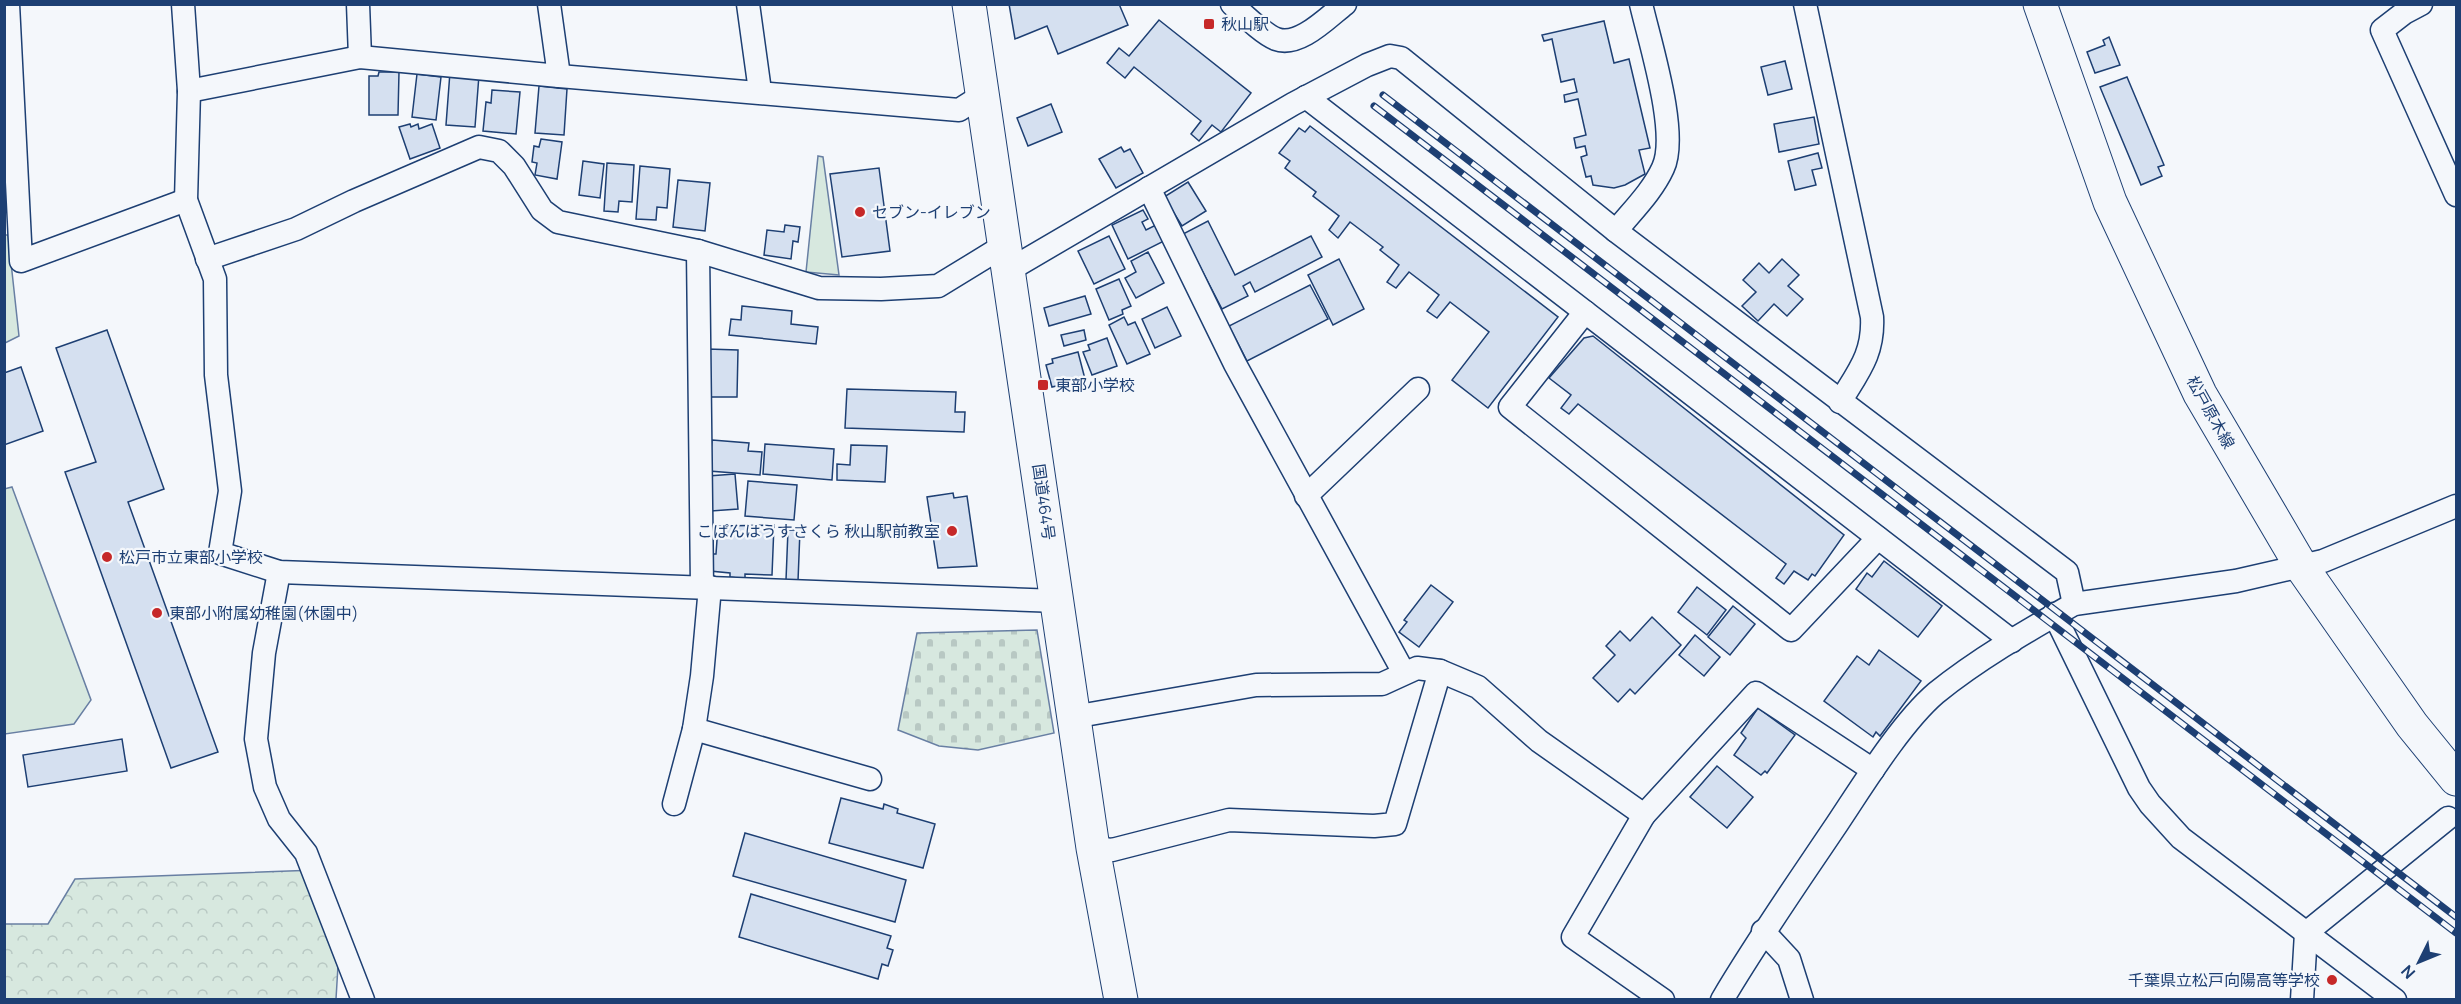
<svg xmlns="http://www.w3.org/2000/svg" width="2461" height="1004" font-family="Manrope,'Noto Sans JP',sans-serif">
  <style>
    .green { fill: #d7e8df; stroke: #687fa3; stroke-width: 1.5 }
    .forest { fill: url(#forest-crowns); stroke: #687fa3; stroke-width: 1.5 }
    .cemetery { fill: url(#cemetery-stones); stroke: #687fa3; stroke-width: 1.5 }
    .building { fill: #d5e0f0; stroke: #1d3f73; stroke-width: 1.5 }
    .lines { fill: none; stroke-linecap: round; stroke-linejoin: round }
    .minor-casing { stroke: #1d3f73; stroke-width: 25 }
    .secondary-casing { stroke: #1d3f73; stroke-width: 35 }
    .trunk-casing { stroke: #1d3f73; stroke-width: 35 }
    .minor { stroke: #f4f7fb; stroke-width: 22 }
    .secondary { stroke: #f4f7fb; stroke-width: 33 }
    .trunk { stroke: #f4f7fb; stroke-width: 33 }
    .rail-casing { stroke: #1d3f73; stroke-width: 7 }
    .rail { stroke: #f4f7fb; stroke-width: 4.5; stroke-dasharray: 14; stroke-linecap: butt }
    .poi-dot { fill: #c62828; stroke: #f4f7fb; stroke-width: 2 }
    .labels { text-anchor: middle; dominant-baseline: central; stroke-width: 4.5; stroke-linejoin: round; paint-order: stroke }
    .poi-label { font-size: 16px; fill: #1d3f73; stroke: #f4f7fb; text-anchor: start }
    .street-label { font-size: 16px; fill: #1d3f73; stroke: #f4f7fb }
  </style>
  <defs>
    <pattern id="forest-crowns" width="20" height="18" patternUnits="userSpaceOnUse" patternTransform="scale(1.5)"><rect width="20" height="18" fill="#d7e8df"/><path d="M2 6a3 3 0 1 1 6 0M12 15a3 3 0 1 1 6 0" fill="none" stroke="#b8c8c3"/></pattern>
    <pattern id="cemetery-stones" width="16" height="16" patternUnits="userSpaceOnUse" patternTransform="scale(1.5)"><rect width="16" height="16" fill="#d7e8df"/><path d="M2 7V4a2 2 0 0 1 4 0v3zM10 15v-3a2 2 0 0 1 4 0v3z" fill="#b8c8c3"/></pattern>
  </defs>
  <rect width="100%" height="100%" fill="#f4f7fb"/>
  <!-- green -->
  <g class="green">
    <path d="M818,156L823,157L839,275L806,272Z"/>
    <path d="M4,235H8L19,336L5,343Z"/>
    <path d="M12,487L91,700L74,724L5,734L4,489Z"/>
  </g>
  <!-- forest -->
  <path class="forest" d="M316,870L341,916L336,999L5,1000V924H48L75,879Z"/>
  <!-- cemetery -->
  <path class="cemetery" d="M1037,630L1054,733L978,750L939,746L898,730L917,633Z"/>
  <!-- building -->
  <g class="building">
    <path d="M1009,4H1119L1128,25L1058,54L1047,26L1015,39Z"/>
    <path d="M1159,20L1251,93L1221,132L1212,125L1199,141L1191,134L1201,121L1134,67L1125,78L1107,63L1119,48L1129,56Z"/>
    <path d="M1604,21L1614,63L1629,59L1650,148L1639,150L1645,174L1625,185L1614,188L1593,185L1591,176L1586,177L1581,157L1587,155L1585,146L1576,148L1574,138L1586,135L1578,99L1565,102L1564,95L1577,92L1574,79L1561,82L1552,39L1544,41L1542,35Z"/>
    <path d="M2109,37L2120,65L2095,73L2087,52L2105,45L2103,40Z"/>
    <path d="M1785,61L1792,89L1768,95L1761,67Z"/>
    <path d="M379,72H399L398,115H369V76H378Z"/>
    <path d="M450,72L479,75L475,127L446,125Z"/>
    <path d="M417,74L441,77L436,120L412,117Z"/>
    <path d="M2127,77L2164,165L2158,167L2162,176L2141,185L2100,87Z"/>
    <path d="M539,86L567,89L564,135L535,133Z"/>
    <path d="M492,90L520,92L516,134L483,131L486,102L491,103Z"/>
    <path d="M1051,104L1062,132L1028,146L1017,118Z"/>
    <path d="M1814,117L1819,144L1779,152L1774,124Z"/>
    <path d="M410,124L411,127L418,124L419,129L432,124L440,148L410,159L399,127Z"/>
    <path d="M1310,126L1558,317L1488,408L1452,380L1489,332L1450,302L1437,318L1427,311L1439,295L1409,272L1396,288L1387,282L1399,265L1380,250L1383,247L1350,222L1338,238L1329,230L1339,216L1313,196L1316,192L1285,168L1290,161L1279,153L1299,128L1305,132Z"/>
    <path d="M541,139L562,142L557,179L535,175L537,163L532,162L534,146L539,147Z"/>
    <path d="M1121,147L1124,152L1130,149L1143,173L1116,188L1099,159Z"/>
    <path d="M1818,153L1822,168L1812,170L1816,185L1795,190L1788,161Z"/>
    <path d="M583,161L604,164L600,198L579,195Z"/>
    <path d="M607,163L634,165L632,202L619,201L618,212L604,211Z"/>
    <path d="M640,166L670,169L667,208L657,207L656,220L636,219Z"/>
    <path d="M879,168L890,251L842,257L830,174Z"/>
    <path d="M678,180L710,183L705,231L673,227Z"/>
    <path d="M1188,182L1206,211L1182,226L1164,197Z"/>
    <path d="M1143,210L1148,219L1142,222L1146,230L1158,224L1166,240L1128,259L1112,225Z"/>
    <path d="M1208,221L1235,275L1311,236L1322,257L1255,292L1250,282L1243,286L1248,296L1222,309L1183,234Z"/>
    <path d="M785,225L800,227L798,242L793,241L791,259L764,255L767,230L784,232Z"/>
    <path d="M1109,236L1125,269L1094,284L1078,251Z"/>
    <path d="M1148,252L1164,283L1136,298L1125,278L1136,272L1131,261Z"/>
    <path d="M1339,259L1364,309L1333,325L1308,275Z"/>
    <path d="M1782,259L1799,275L1788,286L1803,299L1787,316L1774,304L1758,321L1742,306L1756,292L1743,280L1759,263L1769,273Z"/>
    <path d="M1119,279L1131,306L1122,310L1123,314L1109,320L1096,289Z"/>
    <path d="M1310,285L1328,319L1247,361L1229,326Z"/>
    <path d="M1085,296L1091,314L1049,326L1044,308Z"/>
    <path d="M742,306L792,311L791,324L818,327L816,344L729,335L731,319L741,320Z"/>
    <path d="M1167,307L1181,336L1155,348L1142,319Z"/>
    <path d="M1124,317L1128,325L1135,322L1150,354L1127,364L1109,325Z"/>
    <path d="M107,330L164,489L128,502L218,752L171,768L65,472L96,462L56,348Z"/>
    <path d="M1084,330L1086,340L1064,346L1061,335Z"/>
    <path d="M1593,336L1844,535L1815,576L1812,574L1808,580L1794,571L1784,584L1776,578L1786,564L1578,404L1569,414L1561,408L1571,395L1549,378L1584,338Z"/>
    <path d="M1107,338L1117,366L1092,375L1083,352L1090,350L1088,345Z"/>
    <path d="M707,349L738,350L737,397H707Z"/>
    <path d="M1078,352L1085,379L1052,387L1046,365L1053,363L1052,359Z"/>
    <path d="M21,367L43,431L4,445V373Z"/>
    <path d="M847,389L956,392L955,412H965L964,432L845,428Z"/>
    <path d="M712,440L749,443L748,451L762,452L760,475L709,471Z"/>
    <path d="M765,444L834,449L832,480L763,474Z"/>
    <path d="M851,445L887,446L885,482L837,480V464L850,465Z"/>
    <path d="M735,474L738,509L711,511L708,476Z"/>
    <path d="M748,481L797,485L794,520L745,516Z"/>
    <path d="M953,493L954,498L967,496L977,566L938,568L927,497Z"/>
    <path d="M774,525L772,575L745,574V579L730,577V573L710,571L712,554H716L718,526Z"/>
    <path d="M788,530H800L798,581L786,580Z"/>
    <path d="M1884,561L1942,606L1918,637L1856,589L1867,573L1872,577Z"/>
    <path d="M1431,585L1453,602L1419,647L1399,632L1407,622L1404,620Z"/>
    <path d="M1697,587L1726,610L1707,635L1678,612Z"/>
    <path d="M1733,606L1755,624L1730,655L1708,637Z"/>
    <path d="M1652,617L1681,645L1635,694L1630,689L1618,702L1593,678L1615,655L1606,646L1620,631L1630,641Z"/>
    <path d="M1695,635L1720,657L1704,676L1679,655Z"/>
    <path d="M1879,650L1921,681L1880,736L1876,732L1873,737L1824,701L1857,656L1869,665Z"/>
    <path d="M1758,708L1795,735L1767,773L1765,771L1761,775L1734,755L1746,738L1741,733Z"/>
    <path d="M122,739L127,771L28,787L23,755Z"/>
    <path d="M1717,766L1753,797L1727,828L1690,797Z"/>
    <path d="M841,798L883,809L884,804L898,809L897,813L935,824L923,868L829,843Z"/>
    <path d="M745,833L906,880L895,922L733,876Z"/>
    <path d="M751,894L891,936L887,948L893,950L888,966L882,964L878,979L739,937Z"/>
  </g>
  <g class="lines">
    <defs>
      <g id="minor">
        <path d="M8,4L21,261L186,200"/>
        <path d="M183,4L189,91L186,200L215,279L216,375L230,491L220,553L279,572L1058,601"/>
        <path d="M358,4L360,57"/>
        <path d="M748,4L760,91"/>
        <path d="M1232,4C1243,14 1263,34 1276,39C1299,48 1328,17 1345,4"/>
        <path d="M1805,4L1872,317C1874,354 1858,372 1840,402"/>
        <path d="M2421,4L2404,13L2382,30L2456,195"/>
        <path d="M559,76L959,110L981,96"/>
        <path d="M189,91L360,57L559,76L549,4"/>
        <path d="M1306,97L2012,641"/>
        <path d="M1149,188L1235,364L1404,673"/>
        <path d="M1616,231C1632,211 1652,192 1663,168C1679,134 1650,43 1641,4"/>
        <path d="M698,251L702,586"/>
        <path d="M207,259L296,229L354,201L479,147L499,151L514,166L542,210L558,222L698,251L819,288L881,289L938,286L1005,245"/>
        <path d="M1009,270L1293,104L1367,65L1390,56L1401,58L1616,231L2067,572L2074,604"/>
        <path d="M1585,312L1510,407L1791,630L1878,538"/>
        <path d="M1306,496L1418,389"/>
        <path d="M279,572L264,653L256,739L265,787L279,819L306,853L363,1000"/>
        <path d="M2054,614L2139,788L2150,804L2181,838L2395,1000"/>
        <path d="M1073,717L1256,685L1382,684L1417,668L1440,671L1478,687L1539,741L1644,815L1756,693L1873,770"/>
        <path d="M694,729L870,779"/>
        <path d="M674,804L694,729L702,676L710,587"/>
        <path d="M1644,815L1573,937L1663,1000"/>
        <path d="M1093,848L1112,850L1229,820L1374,826L1395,824L1440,671"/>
        <path d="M1763,931L1789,959L1802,1000"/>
        <path d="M1722,1000C1758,939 1798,882 1837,824C1863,785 1901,723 1936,693C1978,659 2027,631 2074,604L2236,581L2323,561L2456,506"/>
        <path d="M2302,1000L2306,933L2448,818"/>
      </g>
      <path id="secondary" d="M2040,4L2110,202L2200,394L2301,566L2412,725L2456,779"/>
      <path id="trunk" d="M969,4L1093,848L1121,1000"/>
    </defs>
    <!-- minor casing -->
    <use href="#minor" class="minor-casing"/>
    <!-- secondary casing -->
    <use href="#secondary" class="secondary-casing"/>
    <!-- trunk casing -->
    <use href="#trunk" class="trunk-casing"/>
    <!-- minor -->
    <use href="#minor" class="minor"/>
    <!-- secondary -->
    <use href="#secondary" class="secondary"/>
    <!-- trunk -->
    <use href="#trunk" class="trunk"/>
    <defs>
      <g id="rail">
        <path d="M1383,95L2456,917"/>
        <path d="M1374,106L2456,933"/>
      </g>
    </defs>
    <!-- rail casing -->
    <use href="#rail" class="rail-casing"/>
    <!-- rail -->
    <use href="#rail" class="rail"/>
  </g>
  <!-- markers -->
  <g class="poi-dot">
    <rect x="1203" y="18" width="12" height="12" rx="3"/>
    <circle cx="860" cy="212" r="6"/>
    <rect x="1037" y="379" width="12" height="12" rx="3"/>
    <circle cx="952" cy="531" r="6"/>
    <circle cx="107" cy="557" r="6"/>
    <circle cx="157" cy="613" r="6"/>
    <circle cx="2332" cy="980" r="6"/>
  </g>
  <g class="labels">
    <!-- poi labels -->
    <g class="poi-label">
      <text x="1221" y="24">秋山駅</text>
      <text x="872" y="212">セブン-イレブン</text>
      <text x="1055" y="385">東部小学校</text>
      <text x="940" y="531" text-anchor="end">こぱんはうすさくら 秋山駅前教室</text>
      <text x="119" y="557">松戸市立東部小学校</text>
      <text x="169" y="613">東部小附属幼稚園(休園中)</text>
      <text x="2320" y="980" text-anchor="end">千葉県立松戸向陽高等学校</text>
    </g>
    <!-- street labels -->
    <g class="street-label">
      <text transform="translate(2211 412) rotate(61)">松戸原木線</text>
      <text transform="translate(1044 502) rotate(82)">国道464号</text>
    </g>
  </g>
  <!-- border -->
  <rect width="2461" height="1004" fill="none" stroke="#1d3f73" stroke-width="12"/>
  <!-- north arrow -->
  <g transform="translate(2419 962) rotate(227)" stroke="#f4f7fb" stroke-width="4.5" paint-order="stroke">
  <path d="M0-4.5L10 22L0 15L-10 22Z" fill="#1d3f73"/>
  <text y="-9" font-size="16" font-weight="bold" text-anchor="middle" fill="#1d3f73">N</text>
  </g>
</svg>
